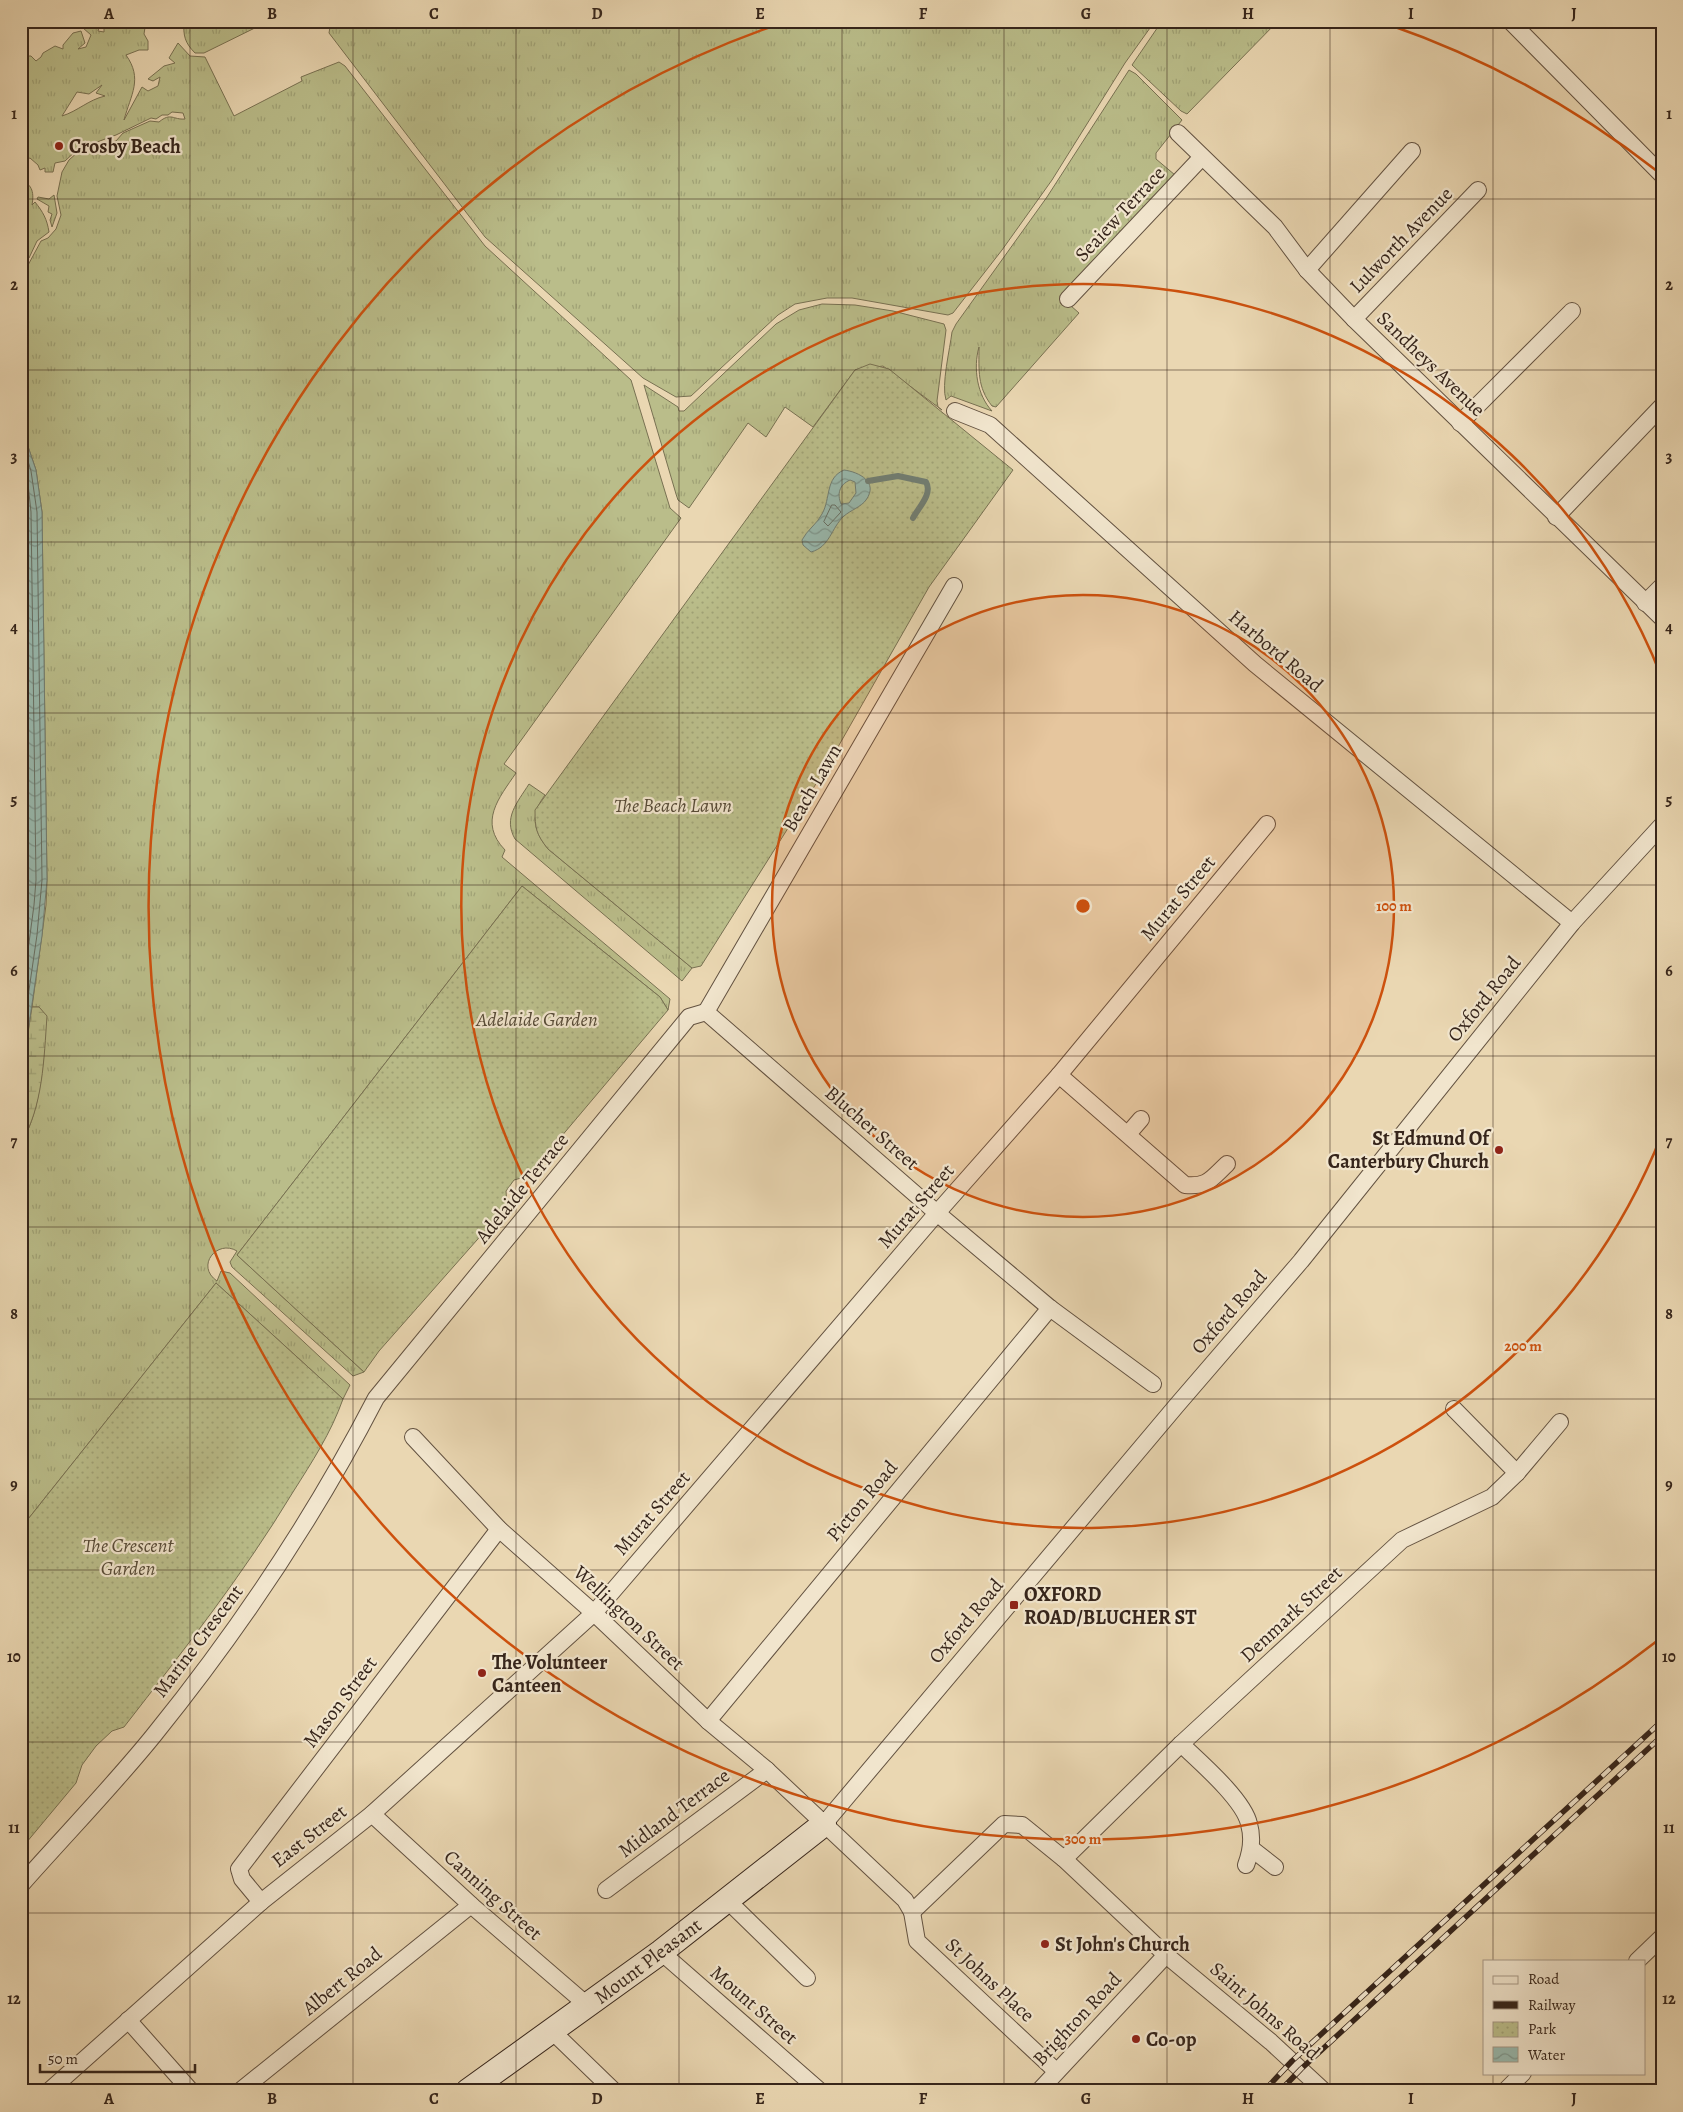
<svg xmlns="http://www.w3.org/2000/svg" width="1683" height="2112" font-family="Alegreya,serif">
  <style>
    .grass { fill: url(#grass-tufts); stroke: #787152; fill-rule: evenodd }
    .wetland { fill: url(#wetland-marsh); stroke: #787152 }
    .park { fill: url(#park-dots); stroke: #787152 }
    .water { fill: url(#water-waves); stroke: #717e73; fill-rule: evenodd }
    .lines { fill: none; stroke-linecap: round; stroke-linejoin: round }
    .shore { stroke: #676f64; stroke-width: 1 }
    .stream { stroke: #717e73; stroke-width: 6 }
    .street-casing { stroke: #635241; stroke-width: 18 }
    .secondary-casing { stroke: #36251b; stroke-width: 26 }
    .street { stroke: #f1e5cd; stroke-width: 16 }
    .secondary { stroke: #f1e5cd; stroke-width: 24 }
    .rail-casing { stroke: #36251b; stroke-width: 5.5 }
    .rail { stroke: #f1e5cd; stroke-width: 4; stroke-dasharray: 11; stroke-linecap: butt }
    .grid { fill: none; stroke: #36251b; stroke-width: 1; stroke-opacity: 0.55 }
    .ring { fill: none; stroke: #cd510e; stroke-width: 2.5 }
    .poi-dot { fill: #8f2418; stroke: #f1e5cd; stroke-width: 2 }
    .labels { text-anchor: middle; dominant-baseline: central; stroke-width: 4.5; stroke-linejoin: round; paint-order: stroke }
    .poi-label { font-size: 20px; font-weight: bold; fill: #36251b; stroke: #f1e5cd; text-anchor: start }
    .street-label { font-size: 20px; fill: #36251b; stroke: #f1e5cd }
    .park-label { font-size: 20px; font-style: italic; fill: #574b37; stroke: #f1e5cd }
    .centre { fill: #cd510e; stroke: #f1e5cd; stroke-width: 2.5 }
    .ring-label { font-size: 15px; text-anchor: middle; font-weight: bold; fill: #cd510e; stroke: #f1e5cd; stroke-width: 4.5; stroke-linejoin: round; paint-order: stroke }
    .neatline { fill: none; stroke: #36251b; stroke-width: 2 }
    .grid-label { font-size: 16px; text-anchor: middle; font-weight: bold; fill: #36251b }
  </style>
  <defs>
    <pattern id="grass-tufts" width="24" height="20" patternUnits="userSpaceOnUse" patternTransform="scale(1.25)"><rect width="24" height="20" fill="#babd8a"/><path d="M3 7l-1-3M5 7V3M7 7l1-3M15 17l-1-3M17 17v-4M19 17l1-3" fill="none" stroke="#a0a276"/></pattern>
    <pattern id="wetland-marsh" width="20" height="14" patternUnits="userSpaceOnUse" patternTransform="scale(1.25)"><rect width="20" height="14" fill="#babd8a"/><path d="M1 5h8M5 5V1M11 12h8M15 12V8" fill="none" stroke="#a0a276"/></pattern>
    <pattern id="park-dots" width="8" height="8" patternUnits="userSpaceOnUse" patternTransform="scale(1.25)"><rect width="8" height="8" fill="#babd8a"/><path d="M2 2h.1M6 6h.1" fill="none" stroke="#a0a276" stroke-width="1.8" stroke-linecap="round"/></pattern>
    <pattern id="water-waves" width="16" height="10" patternUnits="userSpaceOnUse" patternTransform="scale(1.25)"><rect width="16" height="10" fill="#98b9ae"/><path d="M0 5q4-4 8 0t8 0" fill="none" stroke="#7d968d"/></pattern>
  </defs>
  <rect width="100%" height="100%" fill="#ead7b2"/>
  <filter id="stains"><feTurbulence type="fractalNoise" baseFrequency=".004" numOctaves="4"/><feColorMatrix values="0 0 0 0 .2 0 0 0 0 .09 0 0 0 0 .02 0 0 0 .5 -.17"/></filter>
  <radialGradient id="worn" r=".72"><stop offset=".6" stop-color="#630" stop-opacity="0"/><stop offset="1" stop-color="#630" stop-opacity=".3"/></radialGradient>
  <!-- grass -->
  <g class="grass">
    <path d="M81,21H95L100,24L98,31L104,32V22L107,21H146L144,34L148,41V50H139L126,55C143,79 131,94 124,120L142,87L148,91L158,86L160,77L153,81L148,79L164,66L175,63L169,58L178,43L190,56L205,57L234,116L302,81L301,77L339,62L345,66L485,246L631,380L670,508L681,518L504,764L516,773C499,798 478,822 505,850L502,857L670,999L668,1010L660,997L522,886L237,1255L364,1372L353,1376L232,1267L230,1262L237,1251C217,1239 195,1266 217,1281L221,1271L230,1273L350,1385L343,1399L216,1283L21,1528V1144C42,1108 44,1057 46,1016L39,1007H32L46,905L47,880L42,512L36,470L21,426V270L27,267L41,241L48,238L56,229L61,215L57,196L62,172L69,160L79,151L116,141L123,133L150,121L159,122C171,112 173,120 185,119L183,113L172,112L168,115H162L156,119L151,118L116,135L78,149L65,161L55,163L53,172H45V168L40,170L38,165L30,158L24,160L21,155V75L28,68L24,61L23,56H31L36,61L41,57L43,53L55,46L63,49V45L73,33L81,31L85,43L78,49L86,47L91,35L83,28ZM102,85L96,93L105,96C88,100 78,111 62,116L77,92L89,94Z"/>
    <path d="M184,21H269L204,53H195C185,43 183,36 184,21Z"/>
    <path d="M331,21H1155L1125,63L1052,180L1002,250L953,313L948,315L852,298H827L795,304L778,315L691,396L676,397L643,378L485,237L329,33Z"/>
    <path d="M1162,21H1278L1187,114L1181,111L1132,65Z"/>
    <path d="M1129,70L1136,74L1182,120L1156,153V159L1175,175L1062,298L1079,313L996,407L992,406C977,387 979,370 979,347C973,368 977,395 992,411L951,396L946,400C941,385 950,349 952,332L956,324L1047,197Z"/>
    <path d="M21,181C33,184 34,194 32,205L35,202C43,212 47,219 49,232L37,241L29,258L21,244Z"/>
    <path d="M54,195L57,213L52,227L50,220L52,214L48,212L49,206L37,199L38,197L49,199Z"/>
    <path d="M822,304L855,305L893,311L944,324L946,330L937,401L938,407L942,410L883,366L855,370L813,427L785,407L766,437L748,423L689,508L678,500L676,494L644,385L678,407L679,411H684L776,324L799,310Z"/>
    <path d="M529,784L545,795C530,815 533,830 548,849L692,968L682,981L515,839C503,818 517,803 529,784Z"/>
  </g>
  <!-- wetland -->
  <path class="wetland" d="M32,1007H39L47,1016C44,1058 43,1107 21,1143V1079Z"/>
  <!-- park -->
  <g class="park">
    <path d="M870,364L889,369L1013,470L929,587L826,768L701,966L692,968L548,849C536,834 535,828 535,810L855,370Z"/>
    <path d="M522,886L660,997L668,1010L528,1176L514,1180L506,1191L507,1206L379,1351L364,1372L237,1255Z"/>
    <path d="M216,1283L343,1399C331,1433 312,1462 293,1492C243,1575 183,1651 124,1727L112,1731L96,1746L82,1765L76,1783L21,1849V1528Z"/>
  </g>
  <!-- water -->
  <g class="water">
    <path d="M21,426L36,470L42,512L47,880L42,936L21,1079Z"/>
    <path d="M844,470C859,472 879,482 866,500C861,507 851,510 844,516C831,528 830,547 811,552L803,545L802,540C807,530 817,524 822,514C831,498 825,478 844,470ZM850,480L855,482L856,493L849,503L841,504C837,494 839,485 850,480Z"/>
  </g>
  <g class="lines">
    <!-- shore -->
    <g class="shore">
      <path d="M21,438L31,471L37,512L42,880L37,935L21,1045"/>
      <path d="M21,458L28,484L31,512L36,880L34,905L21,1003"/>
      <path d="M21,493L23,513L28,880L21,948"/>
      <path d="M832,505H835L841,512L828,526L824,522Z"/>
    </g>
    <!-- stream -->
    <path class="stream" d="M868,481L898,476L926,482C933,494 918,508 913,518"/>
    <defs>
      <g id="street">
        <path d="M1510,21L1662,175"/>
        <path d="M1178,133L1275,227L1307,270L1354,319L1662,618"/>
        <path d="M1307,270L1412,151"/>
        <path d="M1068,299L1202,157"/>
        <path d="M1354,319L1478,190"/>
        <path d="M955,411L990,425L1255,664L1572,923"/>
        <path d="M1460,423L1572,311"/>
        <path d="M1556,517L1662,406"/>
        <path d="M1645,603L1662,586"/>
        <path d="M706,1012L937,1213L1050,1308L1153,1384"/>
        <path d="M706,1012L954,586"/>
        <path d="M1059,1075L1185,1185C1208,1187 1211,1179 1227,1164"/>
        <path d="M1128,1134L1141,1119"/>
        <path d="M1454,1409L1517,1473"/>
        <path d="M413,1437L499,1529L594,1613L708,1721L767,1770L905,1900L912,1912L1004,1824L1022,1825L1064,1859L1166,1955L1271,2042L1324,2091"/>
        <path d="M708,1721L1050,1308"/>
        <path d="M1181,1744C1200,1762 1244,1800 1249,1824C1253,1838 1251,1852 1246,1865"/>
        <path d="M372,1814L471,1905L587,2005"/>
        <path d="M824,1824L1177,1405L1301,1261L1572,923L1662,825"/>
        <path d="M1252,1849L1275,1867"/>
        <path d="M1064,1859L1181,1744L1402,1540L1492,1497L1517,1473L1560,1422"/>
        <path d="M21,1885C65,1835 112,1787 154,1735C238,1631 314,1518 376,1398L689,1017L706,1012"/>
        <path d="M606,1890L767,1770"/>
        <path d="M728,1901L807,1978"/>
        <path d="M261,1902L242,1879L239,1869L499,1529"/>
        <path d="M912,1912L917,1941L1056,2071"/>
        <path d="M661,1952L820,2091"/>
        <path d="M1637,1961L1662,1937"/>
        <path d="M128,2020L191,2091"/>
        <path d="M552,2031L614,2091"/>
        <path d="M49,2091L261,1902L372,1814L594,1613L937,1213L1059,1075L1267,824"/>
        <path d="M240,2091L471,1905"/>
        <path d="M1039,2091L1166,1955"/>
        <path d="M1505,2091L1523,2073"/>
      </g>
      <path id="secondary" d="M468,2091L661,1952L824,1824"/>
    </defs>
    <!-- street casing -->
    <use href="#street" class="street-casing"/>
    <!-- secondary casing -->
    <use href="#secondary" class="secondary-casing"/>
    <!-- street -->
    <use href="#street" class="street"/>
    <!-- secondary -->
    <use href="#secondary" class="secondary"/>
    <defs>
      <g id="rail">
        <path d="M1264,2091L1292,2061L1662,1721"/>
        <path d="M1280,2091L1301,2069L1662,1736"/>
      </g>
    </defs>
    <!-- rail casing -->
    <use href="#rail" class="rail-casing"/>
    <!-- rail -->
    <use href="#rail" class="rail"/>
  </g>
  <!-- grid -->
  <path class="grid" d="M190,21V2091M353,21V2091M516,21V2091M679,21V2091M842,21V2091M1004,21V2091M1167,21V2091M1330,21V2091M1493,21V1961M21,199H1662M21,370H1662M21,542H1662M21,713H1662M21,885H1662M21,1056H1662M21,1227H1662M21,1399H1662M21,1570H1662M21,1742H1662M21,1913H1662M1493,2073V2091"/>
  <!-- distance rings -->
  <circle cx="1083" cy="906" r="311" fill="#cd510e" fill-opacity=".12"/>
  <g class="ring">
    <circle cx="1083" cy="906" r="311"/>
    <path d="M1662 1134A622 622 0 1 1 1662 678"/>
    <path d="M1657 1641A933 933 0 1 1 779 24M1387 24A933 933 0 0 1 1657 171"/>
  </g>
  <!-- markers -->
  <g class="poi-dot">
    <circle cx="59" cy="146" r="5"/>
    <circle cx="1499" cy="1150" r="5"/>
    <rect x="1009" y="1600" width="10" height="10" rx="2.5"/>
    <circle cx="482" cy="1673" r="5"/>
    <circle cx="1045" cy="1944" r="5"/>
    <circle cx="1136" cy="2039" r="5"/>
  </g>
  <g class="labels">
    <!-- poi labels -->
    <g class="poi-label">
      <text x="69" y="146">Crosby Beach</text>
      <text x="1489" y="1138" text-anchor="end">St Edmund Of<tspan x="1489" dy="23">Canterbury Church</tspan></text>
      <text x="1024" y="1594">OXFORD<tspan x="1024" dy="23">ROAD/BLUCHER ST</tspan></text>
      <text x="492" y="1662">The Volunteer<tspan x="492" dy="23">Canteen</tspan></text>
      <text x="1055" y="1944">St John's Church</text>
      <text x="1146" y="2039">Co-op</text>
    </g>
    <!-- street labels -->
    <g class="street-label">
      <text transform="translate(1120 214) rotate(-47)">Seaiew Terrace</text>
      <text transform="translate(1401 240) rotate(-46)">Lulworth Avenue</text>
      <text transform="translate(1431 364) rotate(44)">Sandheys Avenue</text>
      <text transform="translate(1276 651) rotate(40)">Harbord Road</text>
      <text transform="translate(812 788) rotate(-60)">Beach Lawn</text>
      <text transform="translate(1178 898) rotate(-50)">Murat Street</text>
      <text transform="translate(1484 999) rotate(-51)">Oxford Road</text>
      <text transform="translate(872 1128) rotate(41)">Blucher Street</text>
      <text transform="translate(522 1188) rotate(-51)">Adelaide Terrace</text>
      <text transform="translate(916 1206) rotate(-49)">Murat Street</text>
      <text transform="translate(1229 1312) rotate(-49)">Oxford Road</text>
      <text transform="translate(862 1501) rotate(-50)">Picton Road</text>
      <text transform="translate(652 1513) rotate(-49)">Murat Street</text>
      <text transform="translate(1291 1614) rotate(-43)">Denmark Street</text>
      <text transform="translate(629 1618) rotate(43)">Wellington Street</text>
      <text transform="translate(966 1621) rotate(-50)">Oxford Road</text>
      <text transform="translate(198 1641) rotate(-53)">Marine Crescent</text>
      <text transform="translate(340 1702) rotate(-53)">Mason Street</text>
      <text transform="translate(674 1813) rotate(-37)">Midland Terrace</text>
      <text transform="translate(309 1836) rotate(-38)">East Street</text>
      <text transform="translate(493 1895) rotate(42)">Canning Street</text>
      <text transform="translate(648 1961) rotate(-37)">Mount Pleasant</text>
      <text transform="translate(990 1980) rotate(43)">St Johns Place</text>
      <text transform="translate(342 1981) rotate(-39)">Albert Road</text>
      <text transform="translate(754 2005) rotate(41)">Mount Street</text>
      <text transform="translate(1265 2011) rotate(41)">Saint Johns Road</text>
      <text transform="translate(1077 2019) rotate(-47)">Brighton Road</text>
    </g>
    <!-- park labels -->
    <g class="park-label">
      <text x="673" y="805">The Beach Lawn</text>
      <text x="537" y="1019">Adelaide Garden</text>
      <text x="128" y="1545">The Crescent<tspan x="128" dy="23">Garden</tspan></text>
    </g>
  </g>
  <circle cx="1083" cy="906" r="8" class="centre"/>
  <g class="ring-label">
    <text x="1394" y="911">100 m</text>
    <text x="1523" y="1351">200 m</text>
    <text x="1083" y="1844">300 m</text>
  </g>
  <!-- margin -->
  <rect width="1683" height="2112" fill="none" stroke="#ead7b2" stroke-width="55"/>
  <!-- legend -->
  <rect x="1483" y="1960" width="162" height="115" fill="#f1e5cd" stroke="#a69886"/>
  <rect x="1493" y="1976" width="25" height="8" fill="#f1e5cd" stroke="#a69886"/>
  <text x="1528" y="1984" font-size="15" fill="#36251b">Road</text>
  <rect x="1493" y="2001" width="25" height="8" fill="#36251b" stroke="#a69886"/>
  <text x="1528" y="2010" font-size="15" fill="#36251b">Railway</text>
  <rect x="1493" y="2022" width="25" height="15" fill="url(#park-dots)" stroke="#a69886"/>
  <text x="1528" y="2034" font-size="15" fill="#36251b">Park</text>
  <rect x="1493" y="2047" width="25" height="15" fill="url(#water-waves)" stroke="#a69886"/>
  <text x="1528" y="2060" font-size="15" fill="#36251b">Water</text>
  <!-- scale -->
  <path d="M40 2064v8h155v-8" fill="none" stroke="#36251b" stroke-width="2.5"/>
  <text x="48" y="2064" font-size="15" fill="#36251b" stroke="#f1e5cd" stroke-width="4" paint-order="stroke">50 m</text>
  <rect x="28" y="28" width="1628" height="2056" class="neatline"/>
  <g class="grid-label">
    <text x="109" y="19">A</text>
    <text x="272" y="19">B</text>
    <text x="434" y="19">C</text>
    <text x="597" y="19">D</text>
    <text x="760" y="19">E</text>
    <text x="923" y="19">F</text>
    <text x="1086" y="19">G</text>
    <text x="1248" y="19">H</text>
    <text x="1411" y="19">I</text>
    <text x="1574" y="19">J</text>
    <text x="14" y="119">1</text>
    <text x="1669" y="119">1</text>
    <text x="14" y="290">2</text>
    <text x="1669" y="290">2</text>
    <text x="14" y="462">3</text>
    <text x="1669" y="462">3</text>
    <text x="14" y="633">4</text>
    <text x="1669" y="633">4</text>
    <text x="14" y="805">5</text>
    <text x="1669" y="805">5</text>
    <text x="14" y="976">6</text>
    <text x="1669" y="976">6</text>
    <text x="14" y="1147">7</text>
    <text x="1669" y="1147">7</text>
    <text x="14" y="1319">8</text>
    <text x="1669" y="1319">8</text>
    <text x="14" y="1490">9</text>
    <text x="1669" y="1490">9</text>
    <text x="14" y="1662">10</text>
    <text x="1669" y="1662">10</text>
    <text x="14" y="1833">11</text>
    <text x="1669" y="1833">11</text>
    <text x="14" y="2004">12</text>
    <text x="1669" y="2004">12</text>
    <text x="109" y="2104">A</text>
    <text x="272" y="2104">B</text>
    <text x="434" y="2104">C</text>
    <text x="597" y="2104">D</text>
    <text x="760" y="2104">E</text>
    <text x="923" y="2104">F</text>
    <text x="1086" y="2104">G</text>
    <text x="1248" y="2104">H</text>
    <text x="1411" y="2104">I</text>
    <text x="1574" y="2104">J</text>
  </g>
  <rect width="100%" height="100%" filter="url(#stains)"/>
  <rect width="100%" height="100%" fill="url(#worn)"/>
</svg>
